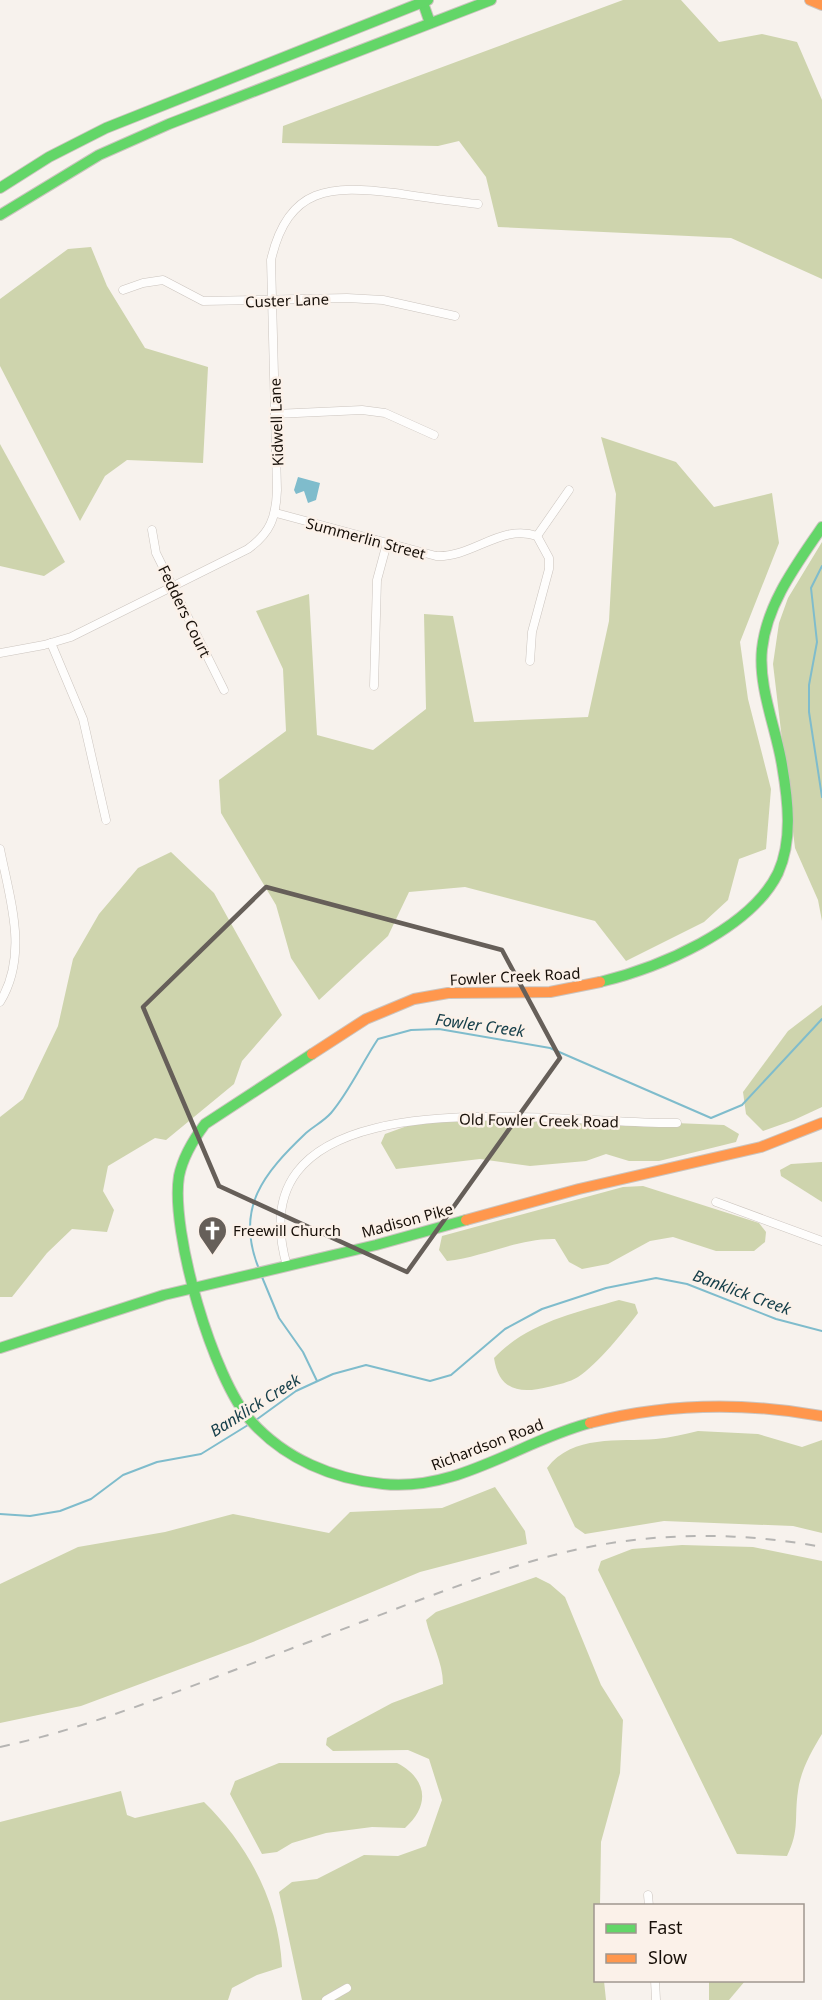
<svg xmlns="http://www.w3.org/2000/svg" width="822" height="2000" font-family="'Noto Sans',sans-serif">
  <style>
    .forest { fill: #ced4ad }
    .water { fill: #7fbccc }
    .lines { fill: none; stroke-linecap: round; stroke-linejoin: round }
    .stream { stroke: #7fbccc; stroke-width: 2 }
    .street-casing { stroke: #cbc4be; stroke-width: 9 }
    .fast-casing { stroke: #cbc4be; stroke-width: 12 }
    .slow-casing { stroke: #cbc4be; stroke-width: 12 }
    .street { stroke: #fefdfc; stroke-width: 8 }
    .fast { stroke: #63d668; stroke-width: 10 }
    .slow { stroke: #ff974d; stroke-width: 10 }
    .rail { stroke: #b6b5b3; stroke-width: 2; stroke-dasharray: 10 10; stroke-linecap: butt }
    .marked { fill: none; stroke: #665f59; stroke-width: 4.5; stroke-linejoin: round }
    .labels { text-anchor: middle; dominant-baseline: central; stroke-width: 5; stroke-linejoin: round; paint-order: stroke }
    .street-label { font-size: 15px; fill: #181009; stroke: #fbf1e9 }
    .poi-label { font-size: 15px; fill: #181009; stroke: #fbf1e9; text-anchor: start }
    .water-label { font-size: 16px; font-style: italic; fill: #17404b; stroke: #fbf1e9 }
  </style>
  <rect width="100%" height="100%" fill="#f7f2ed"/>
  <!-- forest -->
  <g class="forest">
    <path d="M623,0H681L719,42L762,34L797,42L822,100V279L731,238L498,227L486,177L459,141L438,146L282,143L283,126Z"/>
    <path d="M91,247L107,286L145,348L208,367L203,463L127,460L105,476L80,521L0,366V299L68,249Z"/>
    <path d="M601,437L676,462L714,507L772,493L779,543L740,642L748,699L771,789L766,849L739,859L728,900L704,922L626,961L595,921L465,887L409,892L388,936L319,1000L291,958L276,905L221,813L219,780L286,731L283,669L256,611L309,594L317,735L373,750L426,709L424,614L453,616L474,722L588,717L609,621L616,494Z"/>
    <path d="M0,444L65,562L44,576L0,566Z"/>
    <path d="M822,542V921L818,900L795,848L773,664L779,623L788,598Z"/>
    <path d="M171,852L214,893L282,1015L242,1061L234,1084L166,1140L155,1138L108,1166L103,1191L114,1210L107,1232L72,1229L47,1253L12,1297H0V1117L23,1099L58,1026L73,959L99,914L138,868Z"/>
    <path d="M822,1005V1107L794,1120L763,1131L746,1114L743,1092L788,1031Z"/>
    <path d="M552,1118L724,1125L739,1134L736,1142L659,1161H629L606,1154L586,1161L530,1166L480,1159L396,1169L381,1143L385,1134L421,1121Z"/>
    <path d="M822,1162V1202L781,1176L780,1170L791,1164Z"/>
    <path d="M643,1186L759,1223L766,1232L765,1242L754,1251H716L673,1237L650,1241L608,1264L582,1269L569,1262L555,1239C519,1238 484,1257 447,1261L439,1250L442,1236L623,1187Z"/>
    <path d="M619,1300L635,1304L638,1313C625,1330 597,1365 578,1377C570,1382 557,1385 548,1387C520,1394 499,1391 494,1358C527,1323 574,1313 619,1300Z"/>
    <path d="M698,1431L758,1434L802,1447L822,1440V1533L793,1526L664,1521L585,1534L575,1527L547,1468C573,1434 618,1442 656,1439C670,1438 684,1434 698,1431Z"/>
    <path d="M495,1487L525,1531L527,1544L420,1572L253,1642L81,1706L0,1723V1584L78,1547L165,1532L233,1514L329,1533L350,1512L442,1508Z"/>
    <path d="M682,1545L753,1547L822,1561V1734C812,1750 800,1772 798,1791C794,1817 800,1830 787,1856L737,1854L598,1570L601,1561L632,1549Z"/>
    <path d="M536,1577L550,1584L565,1597L601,1685L623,1720L620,1773L601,1842L600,1905L596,1906V1980L604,1981L606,2000H302L279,1892L292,1882L317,1879L364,1855L398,1856L426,1846L442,1800L429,1759L408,1750L333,1751L326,1745L327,1738L392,1703L443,1684C443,1662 431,1642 426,1620L436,1612Z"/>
    <path d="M279,1763H397C428,1779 430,1806 405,1828L372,1827L326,1833L292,1843L277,1852L262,1854L230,1794L235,1781Z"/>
    <path d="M121,1791L127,1815L135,1818L204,1802C249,1846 279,1903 282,1967L257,1975L232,1988L228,2000H0V1822Z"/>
    <path d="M709,1981V1980L745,1981L729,2000H709Z"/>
  </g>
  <!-- water -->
  <path class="water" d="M298,477L320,483L316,500L308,503L304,491L296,494L294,490Z"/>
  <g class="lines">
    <!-- stream -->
    <g class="stream">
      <path d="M822,566L811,588L817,642L809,685V712L822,797"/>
      <path d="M259,1269C234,1208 264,1173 306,1133C314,1126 324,1121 331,1113C349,1092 362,1063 378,1039L411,1030L439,1029L550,1048L711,1118L742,1105L822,1019"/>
      <path d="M262,1277L279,1318L303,1352L317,1381"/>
      <path d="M256,1420L296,1391L333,1374L366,1365L430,1381L451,1375L505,1329L542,1309L606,1288L656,1278L687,1284L776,1319L822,1331"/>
      <path d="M0,1514L30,1516L60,1511L91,1499L123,1475L157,1462L201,1454L248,1425"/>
    </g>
    <defs>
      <g id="street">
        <path d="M123,290L143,283L163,280L203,301L347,298L383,300L455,316"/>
        <path d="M275,414L362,410L385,413L434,435"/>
        <path d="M276,513L436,556C472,558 502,523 537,536L549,558V569L532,632L530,661"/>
        <path d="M152,530L156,553L224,690"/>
        <path d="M537,536L569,490"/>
        <path d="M51,643L83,719L106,820"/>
        <path d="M0,653L44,645L71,637L248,549C270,533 276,518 277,490L271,260C288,186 331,185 395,193C423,197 450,201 478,204"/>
        <path d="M374,686L377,580L387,543"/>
        <path d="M0,849C10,900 29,954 0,1002"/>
        <path d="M716,1202L822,1241"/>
        <path d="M287,1266C229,1065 573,1126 677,1123"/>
        <path d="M648,1895L649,1906"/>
        <path d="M655,1980L656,2000"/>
        <path d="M326,2000L347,1988"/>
      </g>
      <g id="fast">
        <path d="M422,0L430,23"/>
        <path d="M0,188L49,157L106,128L428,0"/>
        <path d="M0,215L99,155L169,124L491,0"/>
        <path d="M600,982C658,968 750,930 778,873C793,840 788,800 782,765C776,728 758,687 762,649C767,603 797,564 822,527"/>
        <path d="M312,1054L205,1124C193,1140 183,1156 179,1176C170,1231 213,1379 251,1421C285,1459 333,1479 383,1484C457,1492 521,1441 590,1423"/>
        <path d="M0,1348L164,1295L376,1245L466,1220"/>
      </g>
      <g id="slow">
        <path d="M810,0L822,5"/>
        <path d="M312,1054L366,1019L414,999L448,993L550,992L600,982"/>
        <path d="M466,1220L579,1189L761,1147L822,1123"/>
        <path d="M590,1423C667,1403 744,1402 822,1416"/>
      </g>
    </defs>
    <!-- street casing -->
    <use href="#street" class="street-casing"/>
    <!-- fast casing -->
    <use href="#fast" class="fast-casing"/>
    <!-- slow casing -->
    <use href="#slow" class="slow-casing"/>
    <!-- street -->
    <use href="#street" class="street"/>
    <!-- fast -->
    <use href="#fast" class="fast"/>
    <!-- slow -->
    <use href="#slow" class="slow"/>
    <!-- rail -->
    <path class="rail" d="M0,1747C70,1732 136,1707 203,1682C271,1656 339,1631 406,1605C463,1584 520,1562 579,1549C658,1532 742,1532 822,1547"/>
  </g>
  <!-- marked area -->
  <path class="marked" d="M266,887L502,950L560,1058L407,1272L219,1186L143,1007Z"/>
  <!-- icons -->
  <defs>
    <symbol id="church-pin" viewBox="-11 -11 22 30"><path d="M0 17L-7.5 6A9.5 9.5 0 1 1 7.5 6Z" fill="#665f59" stroke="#fbf1e9"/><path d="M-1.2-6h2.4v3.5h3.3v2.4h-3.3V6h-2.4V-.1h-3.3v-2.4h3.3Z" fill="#fff"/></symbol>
  </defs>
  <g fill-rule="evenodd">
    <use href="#church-pin" x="196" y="1214" width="33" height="45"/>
  </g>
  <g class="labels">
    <!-- street labels -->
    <g class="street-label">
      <text transform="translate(287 300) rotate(-2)">Custer Lane</text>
      <text transform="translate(276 422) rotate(-92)">Kidwell Lane</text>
      <text transform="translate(366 538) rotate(15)">Summerlin Street</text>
      <text transform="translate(185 611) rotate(64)">Fedders Court</text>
      <text transform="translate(515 976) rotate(-3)">Fowler Creek Road</text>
      <text transform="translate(539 1120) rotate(1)">Old Fowler Creek Road</text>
      <text transform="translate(407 1220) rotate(-15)">Madison Pike</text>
      <text transform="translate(487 1444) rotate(-21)">Richardson Road</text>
    </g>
    <!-- poi labels -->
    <g class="poi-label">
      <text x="233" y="1230">Freewill Church</text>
    </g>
    <!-- water labels -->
    <g class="water-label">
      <text transform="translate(480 1025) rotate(8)">Fowler Creek</text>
      <text transform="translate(742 1292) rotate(20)">Banklick Creek</text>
      <text transform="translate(255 1405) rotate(-32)">Banklick Creek</text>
    </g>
  </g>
  <!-- legend -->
  <rect x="594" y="1904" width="210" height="78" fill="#fbf1e9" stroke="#a0978f" stroke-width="1.5"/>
  <rect x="606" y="1924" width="30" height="9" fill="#63d668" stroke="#a0978f" stroke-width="1.5"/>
  <text x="648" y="1934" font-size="18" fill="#181009">Fast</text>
  <rect x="606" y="1954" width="30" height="9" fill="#ff974d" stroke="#a0978f" stroke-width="1.5"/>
  <text x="648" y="1964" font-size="18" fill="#181009">Slow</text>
</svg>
